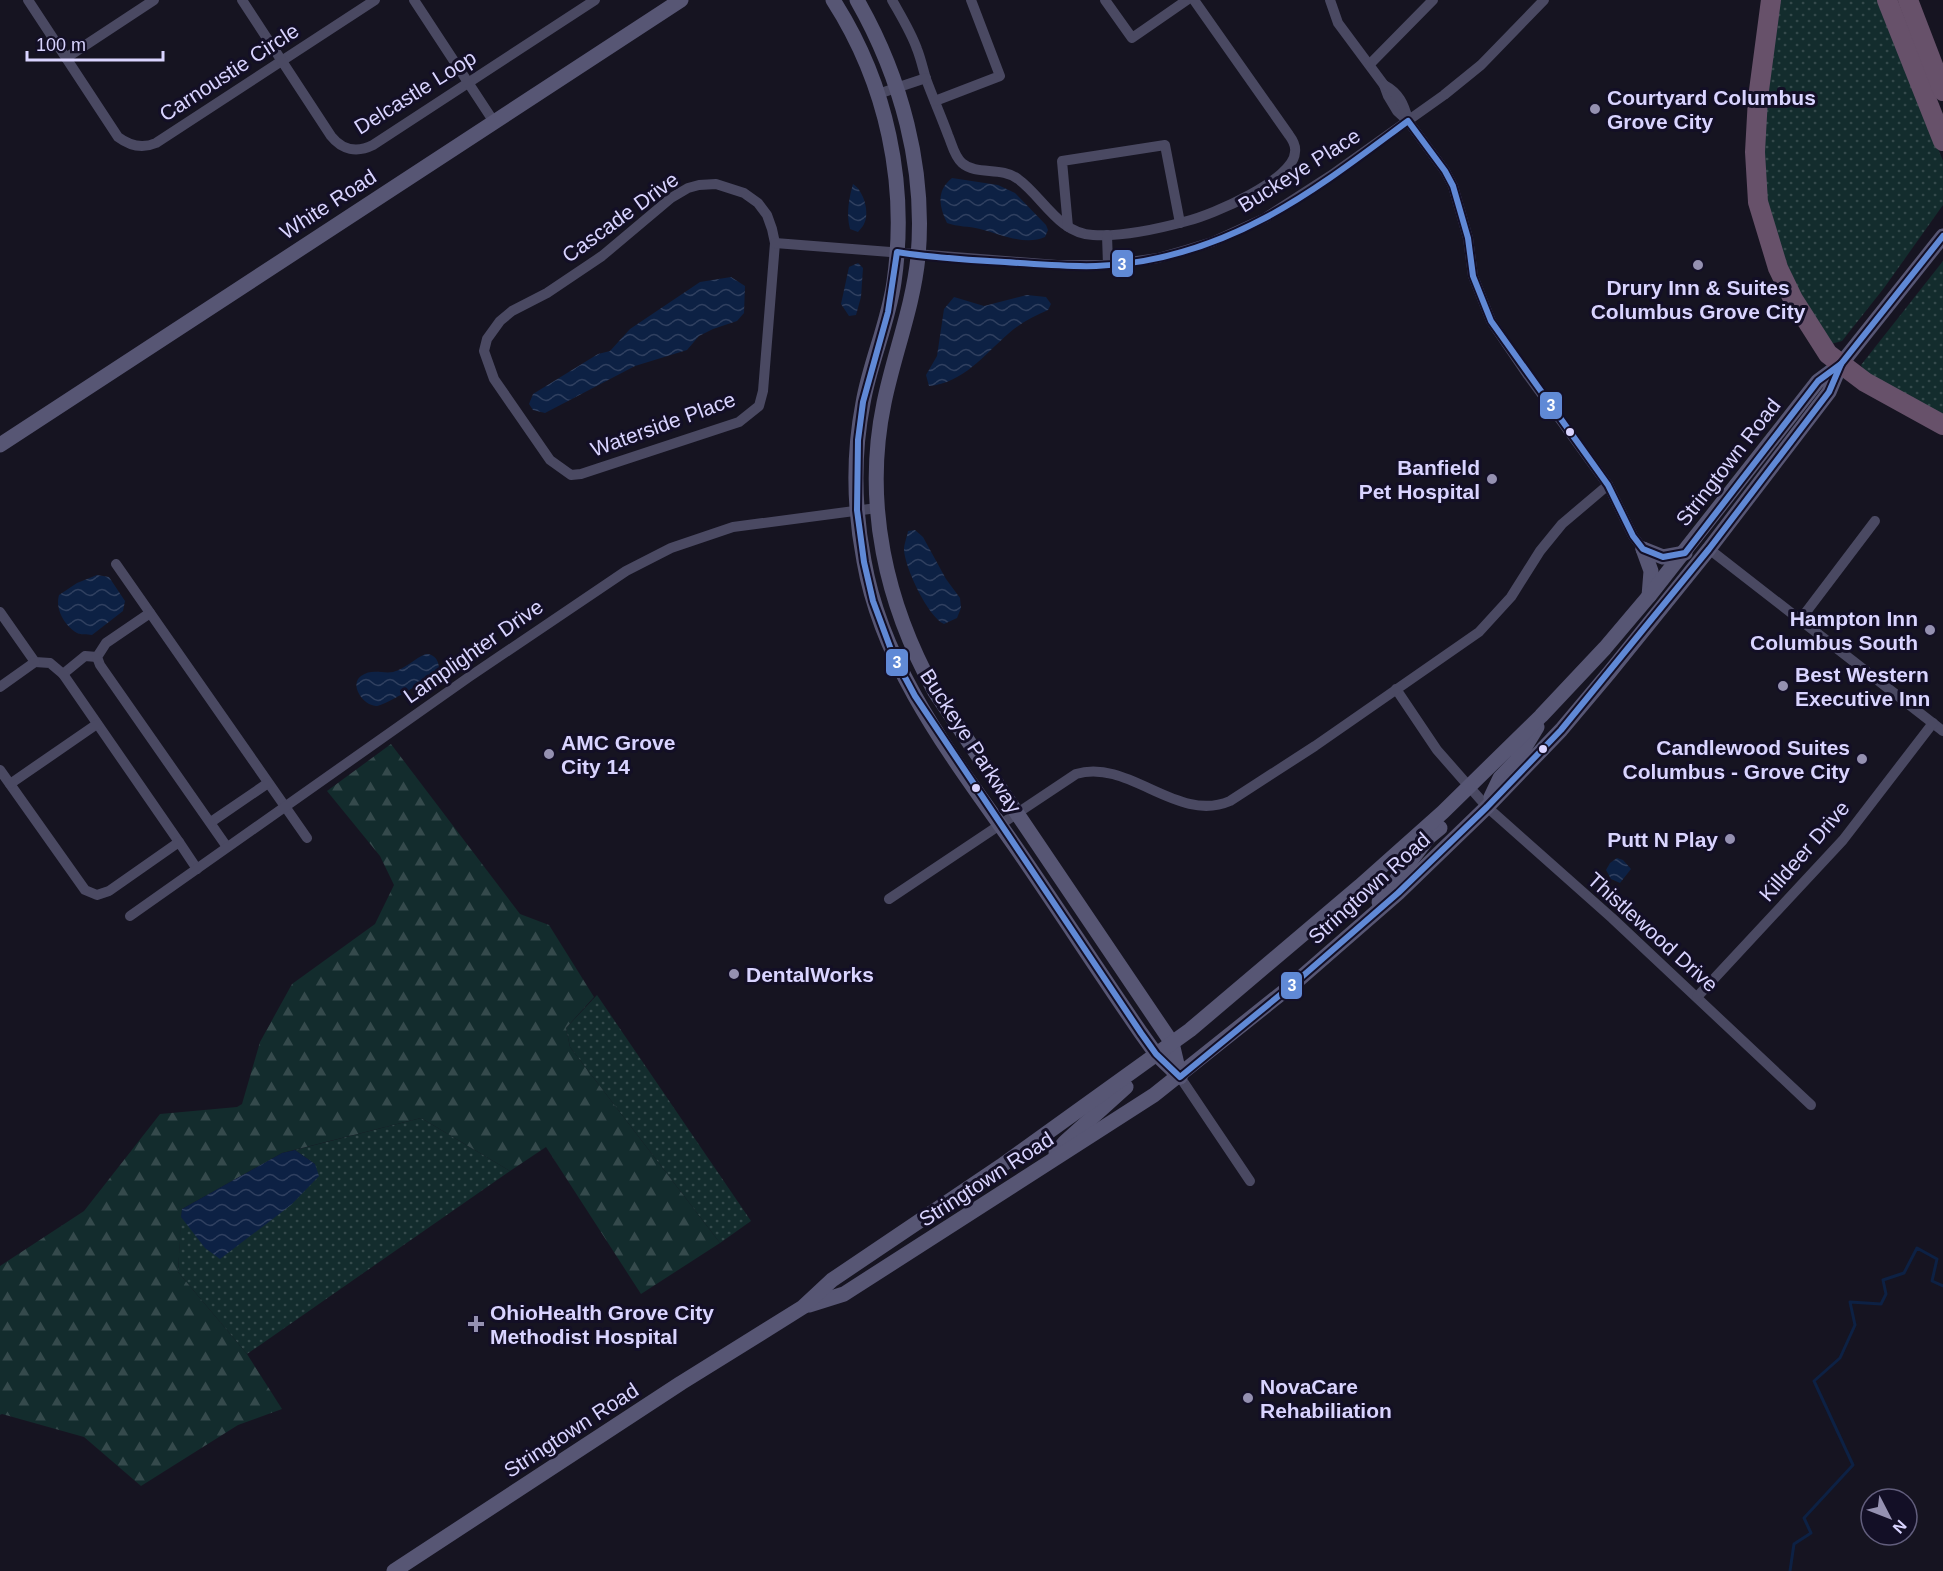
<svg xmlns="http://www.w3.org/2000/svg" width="1943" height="1571" font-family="Helvetica,sans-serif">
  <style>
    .grass { fill: url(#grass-dots) }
    .forest { fill: url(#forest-firs) }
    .water { fill: url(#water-waves) }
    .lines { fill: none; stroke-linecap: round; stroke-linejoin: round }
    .stream { stroke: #0d2144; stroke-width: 3 }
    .street { stroke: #4a4962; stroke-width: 10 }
    .secondary { stroke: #575674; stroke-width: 15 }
    .highway { stroke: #67516a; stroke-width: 20 }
    .bus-1-casing { stroke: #130f26; stroke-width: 10 }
    .bus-1 { stroke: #6089d6; stroke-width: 6 }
    .poi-dot { fill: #9591b1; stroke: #130f26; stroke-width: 2 }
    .bus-dot { fill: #d9d4ff; stroke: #130f26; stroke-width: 2 }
    .labels { text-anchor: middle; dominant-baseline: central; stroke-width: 6; stroke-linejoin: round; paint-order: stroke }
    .street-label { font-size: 21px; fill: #d9d4ff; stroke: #130f26 }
    .poi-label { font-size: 21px; font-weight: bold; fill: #d9d4ff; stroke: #130f26; text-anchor: start }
    .line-badge { stroke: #130f26; stroke-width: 2 }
    .badge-label { font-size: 16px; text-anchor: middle; font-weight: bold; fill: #fff }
  </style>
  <defs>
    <pattern id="grass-dots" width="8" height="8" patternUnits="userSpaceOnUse" patternTransform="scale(1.5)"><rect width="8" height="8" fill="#132c2d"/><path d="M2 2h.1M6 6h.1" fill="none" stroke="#354a4c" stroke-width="1.8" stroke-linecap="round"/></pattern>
    <pattern id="forest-firs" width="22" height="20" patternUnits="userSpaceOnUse" patternTransform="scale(1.5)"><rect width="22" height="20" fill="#132c2d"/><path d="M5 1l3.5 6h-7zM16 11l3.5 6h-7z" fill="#354a4c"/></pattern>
    <pattern id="water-waves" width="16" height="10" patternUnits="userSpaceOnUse" patternTransform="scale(1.5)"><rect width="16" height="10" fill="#0d2144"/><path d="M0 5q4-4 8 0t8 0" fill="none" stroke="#304060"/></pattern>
  </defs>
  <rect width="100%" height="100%" fill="#161421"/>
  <!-- grass -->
  <g class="grass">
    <path d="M1779,0H1880L1943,161V205L1884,288L1842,341L1831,344L1795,294L1762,183L1767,93Z"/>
    <path d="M1943,261V420L1864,371L1861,365Z"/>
    <path d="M597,995L751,1221L720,1243L570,1047L566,1028Z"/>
    <path d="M421,1118L510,1171L247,1354L178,1272L181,1217L187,1223L315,1164L295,1150Z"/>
  </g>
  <!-- forest -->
  <path class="forest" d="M391,744L520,914L549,925L594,997L566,1028L570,1047L720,1243L641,1294L546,1147L510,1171L421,1118L282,1153L182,1209L178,1272L247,1354L282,1409L238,1425L141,1486L84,1437L2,1414L0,1415V1266L84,1211L160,1114L237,1107L242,1104L260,1042L292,984L375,924L394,885L380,856L327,791Z"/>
  <!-- water -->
  <g class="water">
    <path d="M952,178L998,185L1015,193L1046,225L1048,230L1045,237C1025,246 1000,234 980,229C968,226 958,227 947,223C939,206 936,191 952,178Z"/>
    <path d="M853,184C864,191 870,213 864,224C863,227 860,229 858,232L850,229C846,214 849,198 853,184Z"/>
    <path d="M858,263L863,268L861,297L856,315L849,316L841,304L849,267Z"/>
    <path d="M731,277L745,286L744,313L737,321L713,329L699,336L687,350L635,366L545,413L533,410L529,404L533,394L598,354L610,351L630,329L700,282Z"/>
    <path d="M1027,295L1046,297L1051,304L1048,310C1034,316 1020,323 1008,334C984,355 963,383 929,386L926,375L937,356L944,309L954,297L984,306Z"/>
    <path d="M915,530L923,537L946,579L960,598L961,608L957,618L944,624C928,617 905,568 904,550C904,544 907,537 908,531Z"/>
    <path d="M97,575L109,577L125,601L123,611L92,635C87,634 81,635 77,633C64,625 55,609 59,595L77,583Z"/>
    <path d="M426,654C435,654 439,661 439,669C435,676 383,707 376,706C363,705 349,685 361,676C372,668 382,674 393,672C405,669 415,658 426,654Z"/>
    <path d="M1617,858L1623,860L1631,869L1620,883L1611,879L1606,870L1610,863Z"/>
    <path d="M295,1150L315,1164L319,1176L291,1205L220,1259L205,1248L181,1217L182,1209L282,1153Z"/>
  </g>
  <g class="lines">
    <!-- stream -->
    <path class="stream" d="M1790,1571L1794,1544L1811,1533L1804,1518L1853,1465L1814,1381L1840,1358L1855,1325L1850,1302L1881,1304L1886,1294L1883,1280L1904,1273L1917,1248L1937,1259L1932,1281L1943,1286"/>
    <!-- street -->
    <g class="street">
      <path d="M28,0L118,137C130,146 142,149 156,143L375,0"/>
      <path d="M242,0L331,136C342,150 357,153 373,145L595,0"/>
      <path d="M414,0L494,122"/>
      <path d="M892,0C901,16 911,32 917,49C921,59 923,69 926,79C933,98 941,116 948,135C952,144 954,156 962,163C977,176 1001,166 1018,179C1042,196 1059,234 1093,235C1124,237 1158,229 1187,221C1212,215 1294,180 1295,152C1296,146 1292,139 1289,135L1194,0"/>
      <path d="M1105,0L1132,38L1187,0"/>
      <path d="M1330,0L1338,23L1384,85L1388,96L1397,111L1408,121L1445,171L1453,186L1468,238L1473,276L1491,321L1527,374L1608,485L1633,536L1643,549"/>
      <path d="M66,58L154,0"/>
      <path d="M1370,64L1433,0"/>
      <path d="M1384,85C1399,93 1404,104 1408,120"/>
      <path d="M878,94L926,78"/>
      <path d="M935,101L1000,76L971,0"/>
      <path d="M716,184L744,193L758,203L767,215L772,229L775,243L763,391L759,406L739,422L581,474L571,475L550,460L494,379L484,351L487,339L500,321L512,311L547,293L602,256L671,198L688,188L699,185Z"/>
      <path d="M1068,227L1062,161L1165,145L1180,223"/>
      <path d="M1107,235L1108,265"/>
      <path d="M775,243L1057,265H1108L1158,258L1186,250L1212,242L1265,218L1330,176L1444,95L1481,65L1544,0"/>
      <path d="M1709,549L1943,731"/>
      <path d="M116,564L307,838"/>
      <path d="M0,612L35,662L50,663L63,674L85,656L97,657"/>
      <path d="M150,613L106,643L97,657L100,665L227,847"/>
      <path d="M1800,620L1875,521"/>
      <path d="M63,674L179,842"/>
      <path d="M0,687L35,662"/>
      <path d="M1396,689L1437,750L1487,807L1612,918L1811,1105"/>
      <path d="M0,770L85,890L97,895L109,891L179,842L197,869"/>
      <path d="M10,784L97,724"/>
      <path d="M211,822L268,783"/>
      <path d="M889,899L1076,774C1129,758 1177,824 1230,801L1315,746L1479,632L1511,597L1540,551L1562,524L1608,485"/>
      <path d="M130,916L469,677L626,571L671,548L733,527L877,508"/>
      <path d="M1697,997L1843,840L1933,723"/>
      <path d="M1180,1077L1250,1181"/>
    </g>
    <!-- secondary -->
    <g class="secondary">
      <path d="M833,0C887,84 908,184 894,282C888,324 870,362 863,403C853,455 854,509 864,561C883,670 955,760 1017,849C1059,910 1099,972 1141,1033L1156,1054L1180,1077"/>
      <path d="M857,0C901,77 926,168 918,257C913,307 894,354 884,403C863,504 886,604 935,692L1172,1043L1180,1077"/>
      <path d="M0,445L681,0"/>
      <path d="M1643,549L1651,571L1649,596"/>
      <path d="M1643,549L1663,557L1685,553"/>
      <path d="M1491,797L1500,778L1517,760L1537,727"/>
      <path d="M1379,902L1429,837L1440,828"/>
      <path d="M1056,1153L1065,1142L1126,1087"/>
      <path d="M809,1305L844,1294L1154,1095L1297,981L1398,893L1487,807L1561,730L1609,673L1709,549L1829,392L1840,366"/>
      <path d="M394,1571L681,1383L803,1307L832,1280L1001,1166L1190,1030L1360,886L1443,812L1541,716L1605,648L1649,596L1818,381L1841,364L1943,236"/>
    </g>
    <!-- highway -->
    <g class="highway">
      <path d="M1771,0L1758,98L1755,152L1758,202L1778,268L1793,299L1828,354L1865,382L1943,425"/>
      <path d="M1887,0L1943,141"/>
      <path d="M1908,0L1943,91"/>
    </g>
    <defs>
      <g id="bus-1">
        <path d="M1408,121L1445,171L1453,186L1468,238L1473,276L1491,321L1608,485L1633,536L1643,549L1663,557L1685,553L1818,381L1841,364L1829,392L1709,549L1561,730L1487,807L1398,893L1297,981L1180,1077L1156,1054L1141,1033L915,696L893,655L873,601L864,562L857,510L858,440L863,402L888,312L897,252C933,258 969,260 1005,262C1036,264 1066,267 1096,266C1155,264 1214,245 1265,218C1316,191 1362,155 1408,121Z"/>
        <path d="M1841,364L1943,236"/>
      </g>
    </defs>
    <!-- bus-1 casing -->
    <use href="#bus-1" class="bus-1-casing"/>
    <!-- bus-1 -->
    <use href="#bus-1" class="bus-1"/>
  </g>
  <!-- markers -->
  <g class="poi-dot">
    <circle cx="1595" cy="109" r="6"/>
    <circle cx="1698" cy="265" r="6"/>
    <circle cx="1492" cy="479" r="6"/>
    <circle cx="1930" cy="630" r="6"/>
    <circle cx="1783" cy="686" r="6"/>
    <circle cx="549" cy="754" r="6"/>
    <circle cx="1862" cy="759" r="6"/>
    <circle cx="1730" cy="839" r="6"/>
    <circle cx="734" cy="974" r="6"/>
    <path d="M473 1315h6v6h6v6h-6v6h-6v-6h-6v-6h6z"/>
    <circle cx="1248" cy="1398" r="6"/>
  </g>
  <g class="bus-dot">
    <circle cx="1570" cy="432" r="5"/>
    <circle cx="1543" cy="749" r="5"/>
    <circle cx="976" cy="788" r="5"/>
  </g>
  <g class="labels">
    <!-- street labels -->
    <g class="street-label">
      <text transform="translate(229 72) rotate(-33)">Carnoustie Circle</text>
      <text transform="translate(415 92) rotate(-32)">Delcastle Loop</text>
      <text transform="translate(1299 170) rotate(-32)">Buckeye Place</text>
      <text transform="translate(328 204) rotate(-33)">White Road</text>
      <text transform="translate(620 217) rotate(-36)">Cascade Drive</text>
      <text transform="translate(663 424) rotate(-20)">Waterside Place</text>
      <text transform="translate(1728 462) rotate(-52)">Stringtown Road</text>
      <text transform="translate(473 651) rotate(-35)">Lamplighter Drive</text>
      <text transform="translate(971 741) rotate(57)">Buckeye Parkway</text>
      <text transform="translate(1804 851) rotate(-49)">Killdeer Drive</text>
      <text transform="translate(1369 888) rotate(-42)">Stringtown Road</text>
      <text transform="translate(1653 932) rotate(42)">Thistlewood Drive</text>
      <text transform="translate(986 1179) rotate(-33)">Stringtown Road</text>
      <text transform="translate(571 1430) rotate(-33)">Stringtown Road</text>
    </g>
    <!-- poi labels -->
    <g class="poi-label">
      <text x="1607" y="97">Courtyard Columbus<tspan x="1607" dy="24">Grove City</tspan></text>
      <text x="1698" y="287" text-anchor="middle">Drury Inn &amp; Suites<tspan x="1698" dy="24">Columbus Grove City</tspan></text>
      <text x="1480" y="467" text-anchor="end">Banfield<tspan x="1480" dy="24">Pet Hospital</tspan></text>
      <text x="1918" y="618" text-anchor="end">Hampton Inn<tspan x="1918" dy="24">Columbus South</tspan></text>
      <text x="1795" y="674">Best Western<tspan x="1795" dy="24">Executive Inn</tspan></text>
      <text x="561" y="742">AMC Grove<tspan x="561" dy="24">City 14</tspan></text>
      <text x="1850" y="747" text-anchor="end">Candlewood Suites<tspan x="1850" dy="24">Columbus - Grove City</tspan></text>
      <text x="1718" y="839" text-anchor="end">Putt N Play</text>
      <text x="746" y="974">DentalWorks</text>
      <text x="490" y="1312">OhioHealth Grove City<tspan x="490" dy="24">Methodist Hospital</tspan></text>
      <text x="1260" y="1386">NovaCare<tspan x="1260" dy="24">Rehabiliation</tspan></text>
    </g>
  </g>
  <g class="line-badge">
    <rect x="1111" y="249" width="23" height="29" rx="6" fill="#6089d6"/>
    <rect x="1539" y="391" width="24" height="29" rx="6" fill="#6089d6"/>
    <rect x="885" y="648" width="24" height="29" rx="6" fill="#6089d6"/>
    <rect x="1280" y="971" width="23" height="29" rx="6" fill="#6089d6"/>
  </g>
  <g class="badge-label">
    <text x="1122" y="270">3</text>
    <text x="1551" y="411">3</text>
    <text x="897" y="668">3</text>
    <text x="1292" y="991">3</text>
  </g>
  <!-- north arrow -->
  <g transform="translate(1889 1517) rotate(132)"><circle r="28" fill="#130f26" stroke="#625e7d" stroke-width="1.5"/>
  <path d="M0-4.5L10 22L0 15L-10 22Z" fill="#9591b1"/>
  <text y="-9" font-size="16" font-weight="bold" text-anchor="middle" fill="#d9d4ff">N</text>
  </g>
  <!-- scale -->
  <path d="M27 51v9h136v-9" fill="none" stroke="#d9d4ff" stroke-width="3"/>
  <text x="36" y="51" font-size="18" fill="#d9d4ff" stroke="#130f26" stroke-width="4.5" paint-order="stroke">100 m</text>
</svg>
